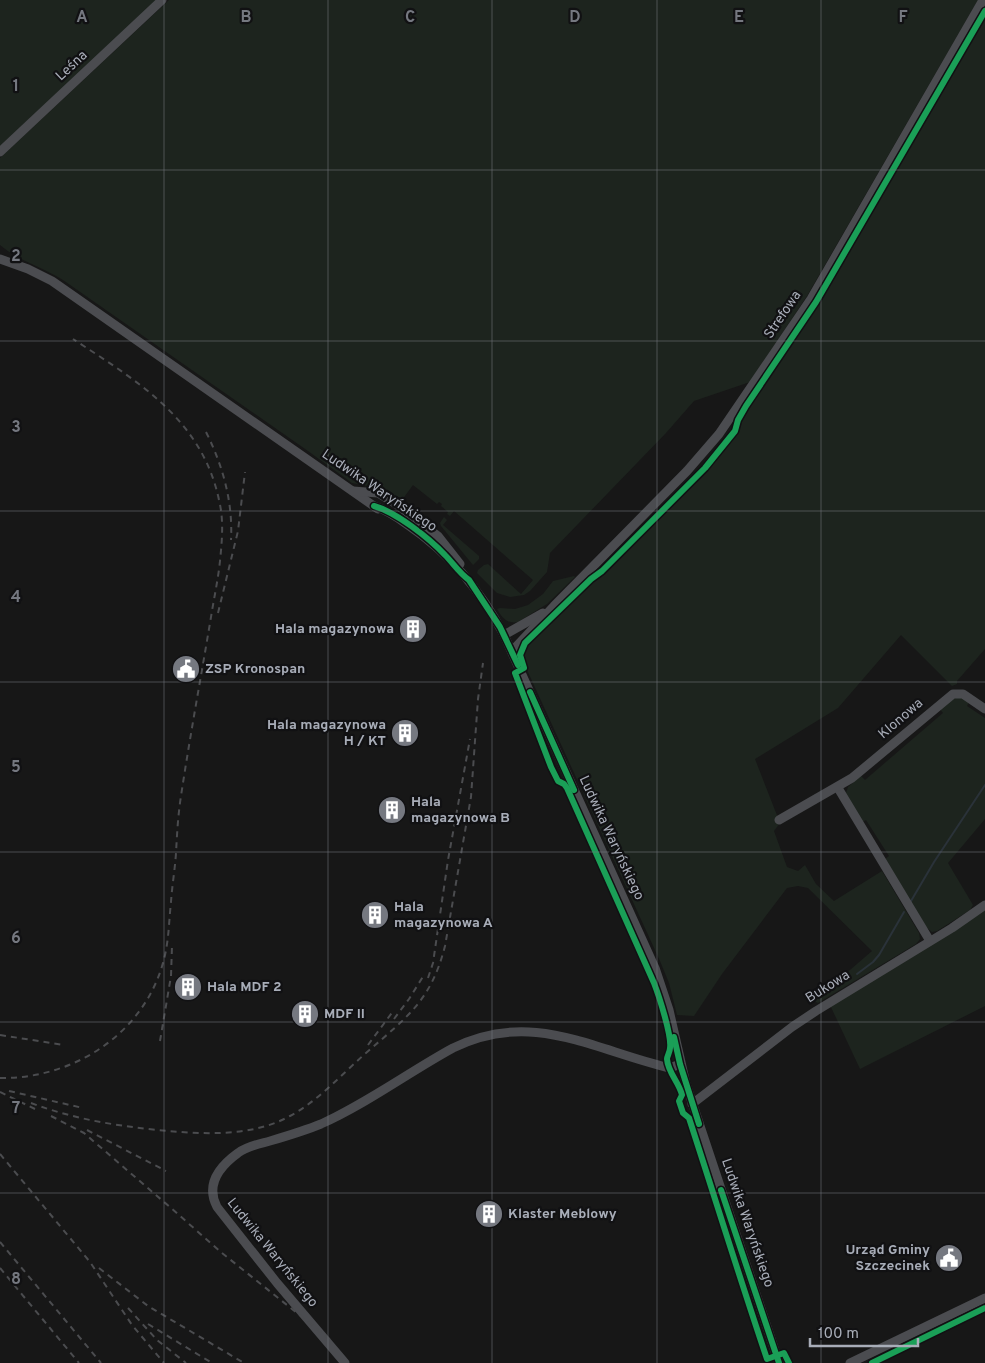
<svg xmlns="http://www.w3.org/2000/svg" width="985" height="1363" font-family="Overpass,sans-serif">
  <style>
    .green { fill: #1d241e }
    .lines { fill: none; stroke-linecap: round; stroke-linejoin: round }
    .stream { stroke: #2a3239; stroke-width: 2 }
    .minor { stroke: #4b4c50; stroke-width: 9 }
    .rail { stroke: #4b4c4f; stroke-width: 2; stroke-dasharray: 6 5; stroke-linecap: butt }
    .cycleway-casing { stroke: #111113; stroke-width: 9 }
    .cycleway { stroke: #1a9f57; stroke-width: 6 }
    .grid { fill: none; stroke: #757880; stroke-width: 1; stroke-opacity: 0.55 }
    .labels { text-anchor: middle; dominant-baseline: central; stroke-width: 4.5; stroke-linejoin: round; paint-order: stroke }
    .street-label { font-size: 14px; fill: #a8adb8; stroke: #111113 }
    .poi-label { font-size: 14px; font-weight: bold; fill: #a8adb8; stroke: #111113; text-anchor: start }
    .grid-label { font-size: 16px; text-anchor: middle; font-weight: bold; fill: #757880; stroke: #111113; stroke-width: 4.5; stroke-linejoin: round; paint-order: stroke }
  </style>
  <rect width="100%" height="100%" fill="#171717"/>
  <!-- green -->
  <g class="green">
    <path d="M0,0H158L0,146Z"/>
    <path d="M169,0H978L807,296L750,382L694,401L666,433L550,553L547,572L530,591L524,595L510,597L497,593L477,573L478,570L484,565L488,564L521,594L533,580L454,511L450,516L447,514L448,512L441,506L442,504L439,502L437,504L413,485L402,500L384,489L352,483L308,451L63,280C42,267 19,261 0,245V158Z"/>
    <path d="M985,7V649L957,681V684L952,686L901,635L838,708L755,759L780,823L774,831L787,867L798,871L805,865L816,884L834,901L882,871L919,933L920,939L916,944L818,1003L814,1001L872,951L808,888L798,886L787,888L722,974L694,1016L677,1015L669,983L660,961L522,659L521,652L524,646L568,596L599,569L700,467L726,436L732,427L734,420L815,301Z"/>
    <path d="M444,517L447,520L443,525L479,556V559L473,565L441,526L440,523Z"/>
    <path d="M574,576L575,577L547,604L518,622C507,624 502,618 497,609L500,608L515,609L528,605L543,594L553,581Z"/>
    <path d="M961,697L969,702L967,706L985,718V819L948,863L973,905L970,910L937,931L932,932L926,927L884,860L889,856L866,820L862,822L846,793L848,787L861,776L865,780L943,713L939,708L951,699Z"/>
    <path d="M985,909V1006L860,1069L830,1005Z"/>
  </g>
  <g class="lines">
    <!-- stream -->
    <g class="stream">
      <path d="M911,901L934,862L985,785"/>
      <path d="M857,974L873,962L879,955L904,912"/>
    </g>
    <!-- minor -->
    <g class="minor">
      <path d="M0,152L162,0"/>
      <path d="M0,259L28,269L52,281L378,509"/>
      <path d="M353,491L378,493L396,504L438,536L460,564"/>
      <path d="M374,506C387,510 397,517 408,525C449,553 481,591 504,635L655,968L669,1010L686,1084L779,1363"/>
      <path d="M504,635L543,613"/>
      <path d="M512,651L554,606L687,471L719,434L811,299L983,0"/>
      <path d="M838,788L930,941"/>
      <path d="M779,820L852,778L953,694H963L985,709"/>
      <path d="M692,1104L792,1027L816,1011L952,928L985,905"/>
      <path d="M345,1363L277,1283L217,1207C205,1184 220,1166 238,1153C247,1146 259,1144 270,1141C287,1136 304,1131 321,1124C366,1104 409,1072 453,1048C532,1009 593,1050 670,1068L680,1064"/>
      <path d="M850,1363L985,1298"/>
    </g>
    <!-- rail -->
    <g class="rail">
      <path d="M206,432C223,466 233,502 231,540"/>
      <path d="M218,613L238,531L245,472"/>
      <path d="M428,978L433,963L448,860L470,739"/>
      <path d="M394,1019L409,999L424,975"/>
      <path d="M0,1035L64,1045"/>
      <path d="M160,1041L171,976L172,946"/>
      <path d="M368,1045L394,1010"/>
      <path d="M0,1078C76,1079 148,1031 165,955C169,937 169,920 171,902C172,886 175,869 176,853C177,834 178,815 181,796C190,736 201,677 211,617C214,598 218,580 220,561C222,541 224,520 219,500C202,419 137,381 73,339"/>
      <path d="M9,1091L83,1108"/>
      <path d="M0,1092L35,1109"/>
      <path d="M31,1103C74,1119 112,1125 157,1130C201,1134 250,1138 290,1116C318,1101 342,1074 366,1053C407,1017 431,1001 445,946L471,797L478,699L483,663"/>
      <path d="M51,1116L84,1133L171,1208L222,1253L332,1341"/>
      <path d="M87,1130L166,1171"/>
      <path d="M0,1154L90,1262L132,1325L164,1363"/>
      <path d="M0,1242L101,1363"/>
      <path d="M0,1268L79,1363"/>
      <path d="M99,1268L148,1306L244,1363"/>
      <path d="M128,1308L157,1340L186,1363"/>
      <path d="M148,1324L212,1363"/>
    </g>
    <defs>
      <g id="cycleway">
        <path d="M374,506C396,512 429,538 445,555C453,563 459,573 469,580L500,627L518,665"/>
        <path d="M530,692L574,790"/>
        <path d="M674,1037L680,1064L699,1124"/>
        <path d="M721,1190L779,1363"/>
        <path d="M789,1363L784,1353L767,1359C740,1279 715,1198 689,1118L683,1113L679,1101L682,1095C679,1082 668,1073 667,1059C667,1056 670,1052 670,1048C672,1036 659,996 654,983L567,788L564,784L558,781L551,767L515,673L524,668L520,655L525,643L591,579L602,571L705,468L735,431L738,420L746,406L816,302L985,11"/>
        <path d="M872,1363L985,1308"/>
      </g>
    </defs>
    <!-- cycleway casing -->
    <use href="#cycleway" class="cycleway-casing"/>
    <!-- cycleway -->
    <use href="#cycleway" class="cycleway"/>
  </g>
  <!-- grid -->
  <path class="grid" d="M164,0V1363M328,0V1363M492,0V1363M657,0V1363M821,0V1363M0,170H985M0,341H985M0,511H985M0,682H985M0,852H985M0,1022H985M0,1193H985"/>
  <!-- icons -->
  <defs>
    <symbol id="building-disc" viewBox="-11 -11 22 22"><circle r="9.5" fill="#757880" stroke="#111113"/><path d="M-4-6H4V6H1V3H-1V6H-4ZM-2.5-4.3h1.7v1.8h-1.7ZM.8-4.3h1.7v1.8H.8ZM-2.5-1h1.7V.8h-1.7ZM.8-1h1.7V.8H.8Z" fill="#fff"/></symbol>
    <symbol id="civic-disc" viewBox="-11 -11 22 22"><circle r="9.5" fill="#757880" stroke="#111113"/><path d="M-.6-6.5H3V-4.5H.6V-3L4-1V1h2V6H-6V1h2V-1L-.6-3ZM-1.2 2.5V6h2.4V2.5Z" fill="#fff"/></symbol>
  </defs>
  <g fill-rule="evenodd">
    <use href="#building-disc" x="397" y="613" width="32" height="32"/>
    <use href="#civic-disc" x="170" y="653" width="32" height="32"/>
    <use href="#building-disc" x="389" y="717" width="32" height="32"/>
    <use href="#building-disc" x="376" y="794" width="32" height="32"/>
    <use href="#building-disc" x="359" y="899" width="32" height="32"/>
    <use href="#building-disc" x="172" y="971" width="32" height="32"/>
    <use href="#building-disc" x="289" y="998" width="32" height="32"/>
    <use href="#building-disc" x="473" y="1198" width="32" height="32"/>
    <use href="#civic-disc" x="933" y="1242" width="32" height="32"/>
  </g>
  <g class="labels">
    <!-- street labels -->
    <g class="street-label">
      <text transform="translate(72 66) rotate(-43)">Leśna</text>
      <text transform="translate(783 315) rotate(-56)">Strefowa</text>
      <text transform="translate(379 491) rotate(34)">Ludwika Waryńskiego</text>
      <text transform="translate(901 719) rotate(-41)">Klonowa</text>
      <text transform="translate(611 838) rotate(65)">Ludwika Waryńskiego</text>
      <text transform="translate(828 987) rotate(-32)">Bukowa</text>
      <text transform="translate(747 1223) rotate(71)">Ludwika Waryńskiego</text>
      <text transform="translate(272 1253) rotate(51)">Ludwika Waryńskiego</text>
    </g>
    <!-- poi labels -->
    <g class="poi-label">
      <text x="394" y="629" text-anchor="end">Hala magazynowa</text>
      <text x="205" y="669">ZSP Kronospan</text>
      <text x="386" y="725" text-anchor="end">Hala magazynowa<tspan x="386" dy="16">H / KT</tspan></text>
      <text x="411" y="802">Hala<tspan x="411" dy="16">magazynowa B</tspan></text>
      <text x="394" y="907">Hala<tspan x="394" dy="16">magazynowa A</tspan></text>
      <text x="207" y="987">Hala MDF 2</text>
      <text x="324" y="1014">MDF II</text>
      <text x="508" y="1214">Klaster Meblowy</text>
      <text x="930" y="1250" text-anchor="end">Urząd Gminy<tspan x="930" dy="16">Szczecinek</tspan></text>
    </g>
  </g>
  <g class="grid-label">
    <text x="82" y="22">A</text>
    <text x="246" y="22">B</text>
    <text x="410" y="22">C</text>
    <text x="575" y="22">D</text>
    <text x="739" y="22">E</text>
    <text x="903" y="22">F</text>
    <text x="16" y="91">1</text>
    <text x="16" y="261">2</text>
    <text x="16" y="432">3</text>
    <text x="16" y="602">4</text>
    <text x="16" y="772">5</text>
    <text x="16" y="943">6</text>
    <text x="16" y="1113">7</text>
    <text x="16" y="1284">8</text>
  </g>
  <!-- scale -->
  <path d="M810 1338v8h108v-8" fill="none" stroke="#a8adb8" stroke-width="2.5"/>
  <text x="818" y="1338" font-size="15" fill="#a8adb8" stroke="#111113" stroke-width="4" paint-order="stroke">100 m</text>
</svg>
